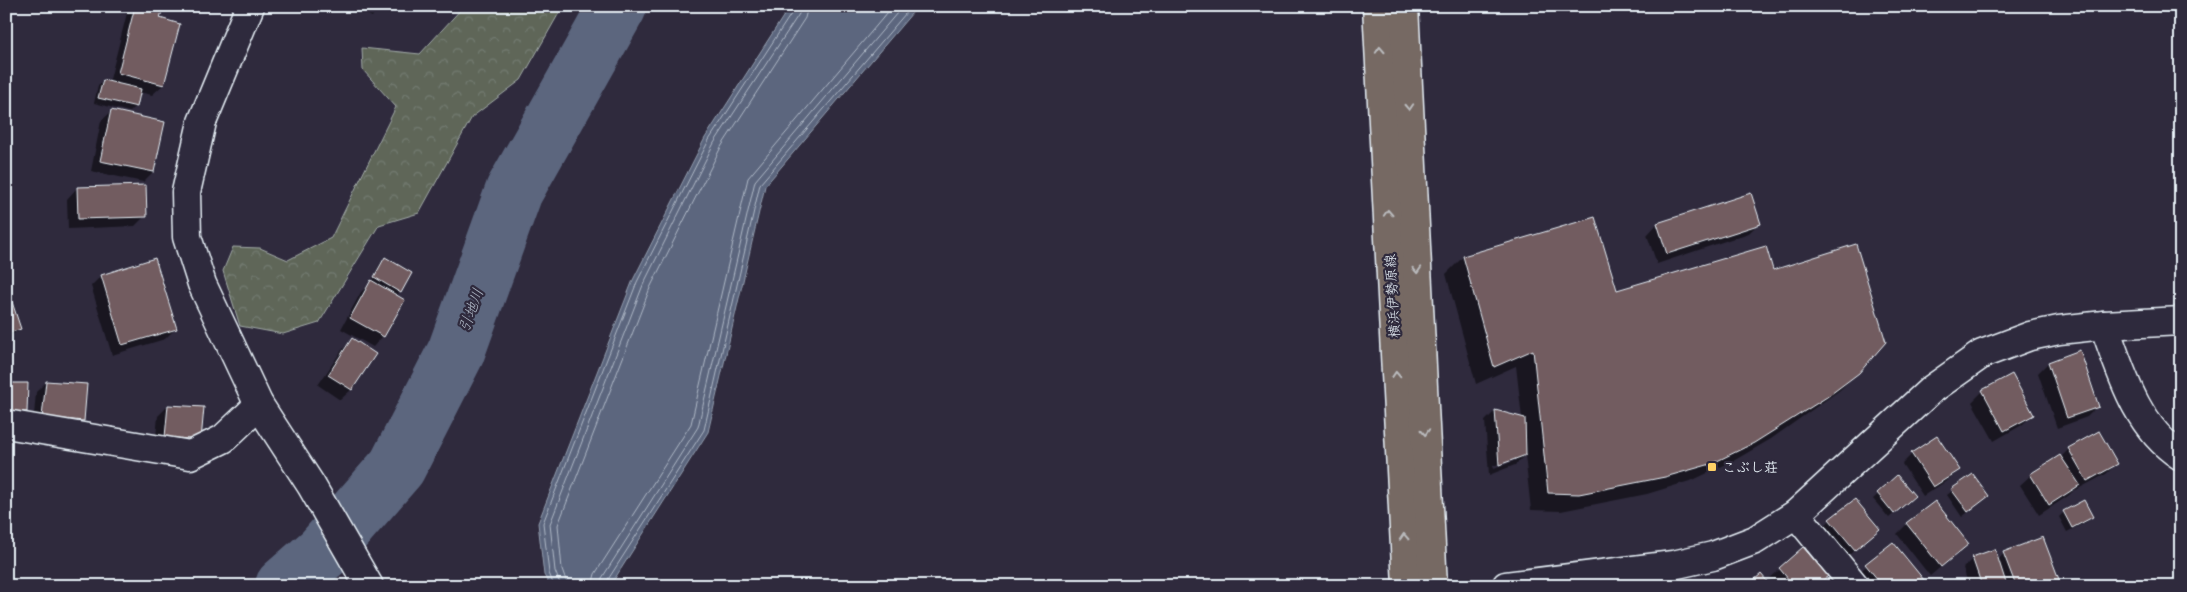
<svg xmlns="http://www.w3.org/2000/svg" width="2187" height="592" font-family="'Shantell Sans','Klee One',sans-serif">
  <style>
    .forest { fill: url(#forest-crowns); stroke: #a3aca8 }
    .water { fill: #5b667e; stroke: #939eaf }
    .shadow { fill: #0007; fill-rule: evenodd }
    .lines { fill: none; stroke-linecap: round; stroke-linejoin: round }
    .shore { stroke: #b0b9c7; stroke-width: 1 }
    .river { stroke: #5b667e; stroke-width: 58 }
    .building { fill: #725c60; stroke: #e8f1f8 }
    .minor-casing { stroke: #e8f1f8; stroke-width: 31 }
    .tertiary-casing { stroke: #e8f1f8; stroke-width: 31 }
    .primary-casing { stroke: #e8f1f8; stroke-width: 31 }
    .minor { stroke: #2f2a3d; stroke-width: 28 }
    .tertiary { stroke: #2f2a3d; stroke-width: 28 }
    .primary { stroke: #766964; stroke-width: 28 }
    .oneway { stroke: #babbbd }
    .poi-dot { fill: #ffd166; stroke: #2f2a3d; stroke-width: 2 }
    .labels { text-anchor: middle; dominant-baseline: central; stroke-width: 4.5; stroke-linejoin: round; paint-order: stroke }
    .street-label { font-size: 14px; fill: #e8f1f8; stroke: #2f2a3d }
    .poi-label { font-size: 14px; font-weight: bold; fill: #e8f1f8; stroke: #2f2a3d; text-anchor: start }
    .water-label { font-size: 15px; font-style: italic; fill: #b0b9c7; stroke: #2f2a3d }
  </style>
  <defs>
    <pattern id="forest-crowns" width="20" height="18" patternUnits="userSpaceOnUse" patternTransform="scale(1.25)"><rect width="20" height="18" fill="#5e6659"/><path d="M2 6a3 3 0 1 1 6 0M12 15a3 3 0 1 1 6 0" fill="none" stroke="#757c72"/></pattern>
  </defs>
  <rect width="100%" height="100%" fill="#2f2a3d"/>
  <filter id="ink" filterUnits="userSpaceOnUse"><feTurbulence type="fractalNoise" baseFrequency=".02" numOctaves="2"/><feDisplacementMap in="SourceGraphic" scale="10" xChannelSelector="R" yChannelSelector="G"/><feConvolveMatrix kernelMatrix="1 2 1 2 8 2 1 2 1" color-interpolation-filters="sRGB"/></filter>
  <g filter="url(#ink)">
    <!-- forest -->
    <path class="forest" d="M464,6H563L521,80L472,117L419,213L379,225L319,323L283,334L240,326L223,271L233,247L260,248L288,260L331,238L396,107L363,70L362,48L420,54Z"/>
    <!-- water -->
    <path class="water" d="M790,6H918L765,186L708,432L610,586H550L544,575L538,523L633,280L705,138Z"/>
    <!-- shadow -->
    <g class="shadow">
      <path d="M133,6L161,8L158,19L163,85L152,95L139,92L135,107L130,112L94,103L98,86L103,81L109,83L127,13Z"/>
      <path d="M379,6L372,17L353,7V6Z"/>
      <path d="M112,111L153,172L143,182L91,171L101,121Z"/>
      <path d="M77,188L145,216L135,226L68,229L67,199Z"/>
      <path d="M1750,194L1759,223L1749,233L1657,264L1647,235L1657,224Z"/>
      <path d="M1463,257L1616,291L1772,272L1858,372L1840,390L1771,439L1735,460L1693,480L1647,494L1561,511L1531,510L1525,455L1515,465L1489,475L1485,421L1495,411L1522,418L1516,366L1476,384L1446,274ZM1516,458V460L1494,469L1493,466Z"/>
      <path d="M154,259L175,329L165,339L112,355L91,286L101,276Z"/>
      <path d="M385,259L400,292L396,296L383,336L373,347L341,329L361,292L371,283L380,264Z"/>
      <path d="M6,302L20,328L6,340Z"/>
      <path d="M352,340L374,354L351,390L340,400L318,385L342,350Z"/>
      <path d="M2048,363L2097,407L2087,417L2057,428L2038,373Z"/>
      <path d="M2011,376L2032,415L2022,425L1994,441L1972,402L1983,391Z"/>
      <path d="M46,382L83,420L72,430L33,427L36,392Z"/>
      <path d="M168,406L200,440L155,447L158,416Z"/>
      <path d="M2069,449L2116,464L2106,474L2076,490L2075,489L2068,496L2039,515L2020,485L2031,475L2061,457Z"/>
      <path d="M1912,454L1958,470L1948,480L1923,496L1902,464Z"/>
      <path d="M1972,475L1988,496L1962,517L1947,495Z"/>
      <path d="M1897,477L1908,501L1889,518L1873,499Z"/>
      <path d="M2064,512L2091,516L2086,522L2067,532L2059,517Z"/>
      <path d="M1830,520L1868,539L1844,559L1820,531Z"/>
      <path d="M1907,524L1968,544L1930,576L1897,534Z"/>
      <path d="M1893,543L1916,586H1864L1856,575Z"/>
      <path d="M1803,549L1826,576L1816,586H1775L1769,579Z"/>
      <path d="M2004,553L2058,582L2054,586H1969L1963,568L1973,558L1998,560Z"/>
    </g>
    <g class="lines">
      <!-- shore -->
      <g class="shore">
        <path d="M554,586L549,573L543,523L637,282L709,140L793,11L794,6"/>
        <path d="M561,586L555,571L550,524L643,285L714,143L799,14L801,6"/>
        <path d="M568,586L562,569L558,525L650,288L721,147L805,18L808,6"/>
        <path d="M592,586L595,574L691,424L748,178L893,6"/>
        <path d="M600,586L602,578L698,427L755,181L903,6"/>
        <path d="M606,586L607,581L704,430L760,184L912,6"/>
      </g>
      <!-- river -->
      <path class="river" d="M284,586L323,552L397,467L456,352L514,191L618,6"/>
    </g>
    <!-- building -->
    <g class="building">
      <path d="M135,6L163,8L160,18L180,24L164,85L118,73Z"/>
      <path d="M367,6H381L378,12Z"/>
      <path d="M103,80L141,89L137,107L98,98Z"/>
      <path d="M111,110L165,122L154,172L100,161Z"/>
      <path d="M146,185L147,217L78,219L77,187Z"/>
      <path d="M1751,193L1761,224L1667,254L1657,223Z"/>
      <path d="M1595,217L1617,290L1766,246L1773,270L1856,244L1886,342L1859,373L1827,397L1754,443L1711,464L1665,477L1579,494L1548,493L1533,350L1494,367L1463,256Z"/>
      <path d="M385,257L412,273L401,293L374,277Z"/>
      <path d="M155,258L177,329L122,345L101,275Z"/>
      <path d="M371,280L405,300L384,337L350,318Z"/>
      <path d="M11,299L21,329L6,334V300Z"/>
      <path d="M352,338L376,354L352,390L328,375Z"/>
      <path d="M2080,350L2099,407L2067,418L2048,362Z"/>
      <path d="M2012,374L2034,415L2004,431L1982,390Z"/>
      <path d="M46,381L87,384L84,421L42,417Z"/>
      <path d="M6,383H28L27,412L6,411Z"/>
      <path d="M168,405L204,407L201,440L165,437Z"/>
      <path d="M1495,410L1525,418L1526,455L1499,465Z"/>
      <path d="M2099,431L2118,464L2087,481L2068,448Z"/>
      <path d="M1937,436L1960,470L1933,487L1911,453Z"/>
      <path d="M2060,455L2080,485L2049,505L2030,474Z"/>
      <path d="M1973,474L1989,496L1968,512L1951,489Z"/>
      <path d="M1897,475L1915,496L1894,514L1877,493Z"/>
      <path d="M1855,499L1880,529L1855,550L1829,519Z"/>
      <path d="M2084,500L2093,517L2072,528L2063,511Z"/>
      <path d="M1935,501L1969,544L1941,567L1906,523Z"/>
      <path d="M2043,537L2060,582L2050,586H2016L2003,552Z"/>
      <path d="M1893,542L1924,580L1917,586H1883L1865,564Z"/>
      <path d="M1803,547L1828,576L1816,586H1794L1779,568Z"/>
      <path d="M1995,549L2007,586H1982L1972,557Z"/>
      <path d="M1761,574L1771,586H1747Z"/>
    </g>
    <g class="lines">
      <defs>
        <g id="minor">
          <path d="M250,6L202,122L186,192L187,237L202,284L259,405L311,485L369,586"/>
          <path d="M2104,325C2121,372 2136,427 2181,456"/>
          <path d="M6,424L190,455L223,439L259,405"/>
          <path d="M1796,514L1855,586"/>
        </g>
        <path id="tertiary" d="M1506,586L1673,565L1713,556L1755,540L1796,514L1931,390L1982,354L2030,336L2059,330L2104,325L2181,321"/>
        <g id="primary">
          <path d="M1377,6L1407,586"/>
          <path d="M1404,6L1433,586"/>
        </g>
      </defs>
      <!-- minor casing -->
      <use href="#minor" class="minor-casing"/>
      <!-- tertiary casing -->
      <use href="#tertiary" class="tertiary-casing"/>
      <!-- primary casing -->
      <use href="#primary" class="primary-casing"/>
      <!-- minor -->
      <use href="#minor" class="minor"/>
      <!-- tertiary -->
      <use href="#tertiary" class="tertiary"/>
      <!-- primary -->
      <use href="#primary" class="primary"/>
    </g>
    <!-- one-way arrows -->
    <defs><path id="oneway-chevron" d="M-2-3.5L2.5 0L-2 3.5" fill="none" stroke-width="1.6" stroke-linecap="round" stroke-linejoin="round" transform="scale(1.25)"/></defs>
    <g class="oneway">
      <use href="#oneway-chevron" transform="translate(1380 50) rotate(-93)"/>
      <use href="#oneway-chevron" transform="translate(1409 107) rotate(87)"/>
      <use href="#oneway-chevron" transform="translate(1388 213) rotate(-93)"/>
      <use href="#oneway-chevron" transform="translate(1417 270) rotate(87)"/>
      <use href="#oneway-chevron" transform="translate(1396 375) rotate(-93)"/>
      <use href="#oneway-chevron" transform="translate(1425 432) rotate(87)"/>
      <use href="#oneway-chevron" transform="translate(1404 537) rotate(-93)"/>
    </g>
  </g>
  <!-- markers -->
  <rect class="poi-dot" x="1707" y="462" width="10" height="10" rx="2.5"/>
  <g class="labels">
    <!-- street labels -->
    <g class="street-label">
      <text transform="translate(1392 296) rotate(-93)">横浜伊勢原線</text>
    </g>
    <!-- poi labels -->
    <g class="poi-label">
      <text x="1722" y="467">こぶし荘</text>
    </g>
    <!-- water labels -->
    <g class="water-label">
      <text transform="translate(471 310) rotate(-70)">引地川</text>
    </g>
  </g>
  <!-- margin -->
  <rect width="2187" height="592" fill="none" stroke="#2f2a3d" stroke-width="25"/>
  <rect x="12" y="12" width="2162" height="567" fill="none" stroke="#e8f1f8" stroke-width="2" filter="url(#ink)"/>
</svg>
